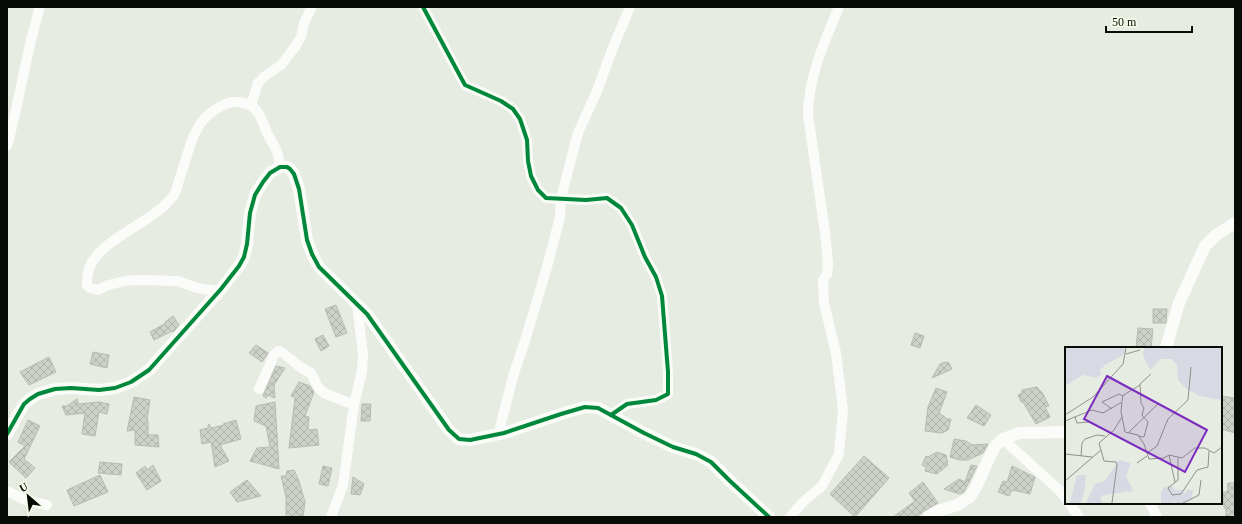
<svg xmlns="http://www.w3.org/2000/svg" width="1242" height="524" font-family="'Times New Roman',serif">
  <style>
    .building { fill: url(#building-cross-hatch); stroke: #b7bcb3 }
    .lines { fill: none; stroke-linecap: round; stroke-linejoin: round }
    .minor { stroke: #fbfcfa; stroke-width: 10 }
    .tertiary { stroke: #fbfcfa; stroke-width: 12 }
    .cycleway-casing { stroke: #f4fee9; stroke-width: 6 }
    .cycleway { stroke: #00873e; stroke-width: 4 }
    .inset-road { fill: none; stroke: #8e9289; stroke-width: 1 }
    .view { fill: #7b2cbf; fill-opacity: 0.15; stroke: #7b2cbf; stroke-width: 2 }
    .inset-edge { fill: none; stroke: #090c06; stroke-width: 2 }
  </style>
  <defs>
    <pattern id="building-cross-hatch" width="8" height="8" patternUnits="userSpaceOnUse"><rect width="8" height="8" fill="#cdd1c8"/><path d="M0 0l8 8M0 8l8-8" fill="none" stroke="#afb2aa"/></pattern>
  </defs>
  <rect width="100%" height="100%" fill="#e6ece1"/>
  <!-- building -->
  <g class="building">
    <path d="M336,305L347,333L336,337L325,309Z"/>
    <path d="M1153,309H1167L1166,323H1153Z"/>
    <path d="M173,316L179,325L173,332L172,331L154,340L150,332L166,323L165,322Z"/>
    <path d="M1138,328L1153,329L1151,348H1136Z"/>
    <path d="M915,333L924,336L920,348L911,345Z"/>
    <path d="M323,335L329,346L321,351L315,339Z"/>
    <path d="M256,345L268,353L262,362L249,353Z"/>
    <path d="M93,352L109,355L107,368L90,364Z"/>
    <path d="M49,357L56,372L29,385L20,372Z"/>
    <path d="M945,362L949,363L952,369L932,378L940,364Z"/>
    <path d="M276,366L285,368L274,385L275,398L268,395L266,398L263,396Z"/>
    <path d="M299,382L310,386L314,392L305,416L309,417L308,430L317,429L319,445L289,448L295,398L291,396Z"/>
    <path d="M1037,387L1043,394L1049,406L1045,407L1050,417L1036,424L1023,402H1021L1018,395L1022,393V390Z"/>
    <path d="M936,388L947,392L939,413L945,417L947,419H951L948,430L942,433L925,431L928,407Z"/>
    <path d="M1221,396L1235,398V433L1221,429Z"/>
    <path d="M134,397L150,400L147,420H148V435H158L159,447L135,445V430L127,431Z"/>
    <path d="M77,399L78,404L99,402L109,404L107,414L99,412L95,436L82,434L85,413L66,415L62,406H67Z"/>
    <path d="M275,402L277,434L279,469L250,461L257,448L270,447L266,426L254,421L256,406Z"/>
    <path d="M362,404H371L370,421H361Z"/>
    <path d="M976,405L991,415L984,426L967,418Z"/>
    <path d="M28,420L40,426L24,459L35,468L26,478L9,462L25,446L18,442Z"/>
    <path d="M236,420L241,439L220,445L229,461L215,467L211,442L202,444L200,430L208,428V425L209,424L211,428L224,425L223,424Z"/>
    <path d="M954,439L966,441L972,445L988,444L983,453L968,460H959L950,457Z"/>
    <path d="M937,452L946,455L948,465L937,474L925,471L926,467L922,465L926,456L928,457Z"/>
    <path d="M864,456L889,478L855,517L830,494Z"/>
    <path d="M100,462L122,464L121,475L98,473Z"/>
    <path d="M153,465L161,481L147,490L136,473L145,466L147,470Z"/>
    <path d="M971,465L977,466L964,492L960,494L944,489L959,479L965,482Z"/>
    <path d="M323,466L332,468L328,486L319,484Z"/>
    <path d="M1012,466L1035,477L1030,494L1012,490L1009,496L998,492L1003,481L1007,482Z"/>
    <path d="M294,470L299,481L305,502L303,517H286V497L281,476H286L287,471Z"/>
    <path d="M100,475L108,492L74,506L67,490Z"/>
    <path d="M353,477L364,484L360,495L351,494Z"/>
    <path d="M247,480L261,496L237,502L230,492Z"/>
    <path d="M923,482L938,503L924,511L917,517H893L915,501L909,493Z"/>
    <path d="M1228,483H1235V517H1226V508H1224L1223,492H1227Z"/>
  </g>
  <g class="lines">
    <!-- minor -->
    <g class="minor">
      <path d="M423,7L465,85L501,101L513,109L520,119L527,140L528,161L531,176L538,190L546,198L586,200L607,198L621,208L632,225L645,257L656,277L662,296L668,372V394L656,400L627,404L611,415"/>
      <path d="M251,105L258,83L265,76L281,65L295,47L301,37L304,23L312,7"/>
      <path d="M7,146C20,100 26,52 40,7"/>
      <path d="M219,291L197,288L178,281L139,280L125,281L108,285L98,290L90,288L87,285C87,281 87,277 88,273C93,243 146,225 166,204C168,201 172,198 174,195C176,191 178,185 179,180C189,155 191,122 218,108C228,102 233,101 244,103C259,106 262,121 267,133C270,139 274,145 277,152C279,156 279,162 280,167"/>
      <path d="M259,389L274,355L279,351L283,353L300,367L311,373L318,387L324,393L354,405"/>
      <path d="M498,435L514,373L524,344L547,267L560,217L561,199L568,171L578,133L597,91L612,50L630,7"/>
      <path d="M1003,439L1060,491L1066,499"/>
      <path d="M7,491L25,500L47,505"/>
      <path d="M1069,503L1079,517"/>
      <path d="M1150,503L1157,517"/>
      <path d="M331,517L343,485L354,405L362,371L363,354L357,304"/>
      <path d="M790,517L803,502L822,486L839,454L843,410L836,353L824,303L823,280L827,274L828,264L825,232L808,115C808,78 825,40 839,7"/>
    </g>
    <!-- tertiary -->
    <g class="tertiary">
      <path d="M1166,348L1179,303L1205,246L1216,235L1235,223"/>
      <path d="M7,434L24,404L30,399L38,394L55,389L71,388L99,390L115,388L131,382L149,370L221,289L239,266L244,257L247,244L250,213L255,195L263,182L270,173L280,167H287L290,169L294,174L299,189L307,240L312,254L319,267L367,314L449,430L459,439L470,440L504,433L561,414L585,407L598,408L644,433L673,447L696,454L711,462L730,481L769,517"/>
      <path d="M928,517L938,511L957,505L970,497L977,485L990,456L996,445L1003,439L1019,433L1066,432"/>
    </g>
    <defs>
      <g id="cycleway">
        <path d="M423,7L465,85L501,101L513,109L520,119L527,140L528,161L531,176L538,190L546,198L586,200L607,198L621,208L632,225L645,257L656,277L662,296L668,372V394L656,400L627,404L611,415"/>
        <path d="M7,434L24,404L30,399L38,394L55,389L71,388L99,390L115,388L131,382L149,370L221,289L239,266L244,257L247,244L250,213L255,195L263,182L270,173L280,167H287L290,169L294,174L299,189L307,240L312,254L319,267L367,314L449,430L459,439L470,440L504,433L561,414L585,407L598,408L644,433L673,447L696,454L711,462L730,481L769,517"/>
      </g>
    </defs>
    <!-- cycleway casing -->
    <use href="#cycleway" class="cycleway-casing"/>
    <!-- cycleway -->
    <use href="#cycleway" class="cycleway"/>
  </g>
  <!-- overview -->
  <g transform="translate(1065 347)">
    <rect width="157" height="157" fill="#e6ece1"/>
    <path d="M0,1H33L27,11L12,14L10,17L0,15Z" fill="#d7d9e3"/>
    <path d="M33,1H60V7L40,18L35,23L36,27L32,31L18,28L0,39V15L10,17L12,14L27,11ZM79,1H157V53L135,49L122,42L113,33L112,18L107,12H96L85,23L78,8ZM54,113L66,116L61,129L68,144L38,148L35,151L37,156H21L30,137L40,134ZM12,128H21L19,146L16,156H5ZM106,138L110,143H117L119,148L122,143H128L126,154L118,156H111L110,154L108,156H96V145L100,140Z" fill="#d7d9e3"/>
    <path class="inset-road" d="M61,7L75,3M57,49L75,38M47,62L37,55L54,47L58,49L57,54M0,68L28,50L58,17L61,1M10,70L12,76L24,75M0,74L27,63L38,66L57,55L56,65L60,85L73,88L79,97L84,112L99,111L104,108L117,111L130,101H140L149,106L157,100M63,86L94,56M73,89L79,90L83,75L77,68L79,61L76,56L75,37L86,27M82,106L92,99L103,72L123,53L126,20M0,107L27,110M104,108L110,135M16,109L17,96L20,92L32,88L40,89M113,111V133L103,141L107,148L116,147L132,123L143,120L144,104M72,116L82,109M0,134L36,103M47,156L52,118L51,115L39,114L34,96L49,83L57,70M118,156L134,148L136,133"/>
    <path class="view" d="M42,29L142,83L120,125L19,72Z"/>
    <rect width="157" height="157" class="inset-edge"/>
  </g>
  <!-- border -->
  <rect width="1242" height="524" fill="none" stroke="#090c06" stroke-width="16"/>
  <!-- north arrow -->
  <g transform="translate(28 496) rotate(332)" stroke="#f4fee9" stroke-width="3" paint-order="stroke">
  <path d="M0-3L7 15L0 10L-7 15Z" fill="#090c06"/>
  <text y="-6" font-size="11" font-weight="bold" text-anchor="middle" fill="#090c06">U</text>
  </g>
  <!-- scale -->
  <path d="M1106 26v6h86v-6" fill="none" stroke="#090c06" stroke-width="2"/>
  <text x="1112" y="26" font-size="12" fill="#090c06" stroke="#f4fee9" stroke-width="3" paint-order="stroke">50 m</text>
</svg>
